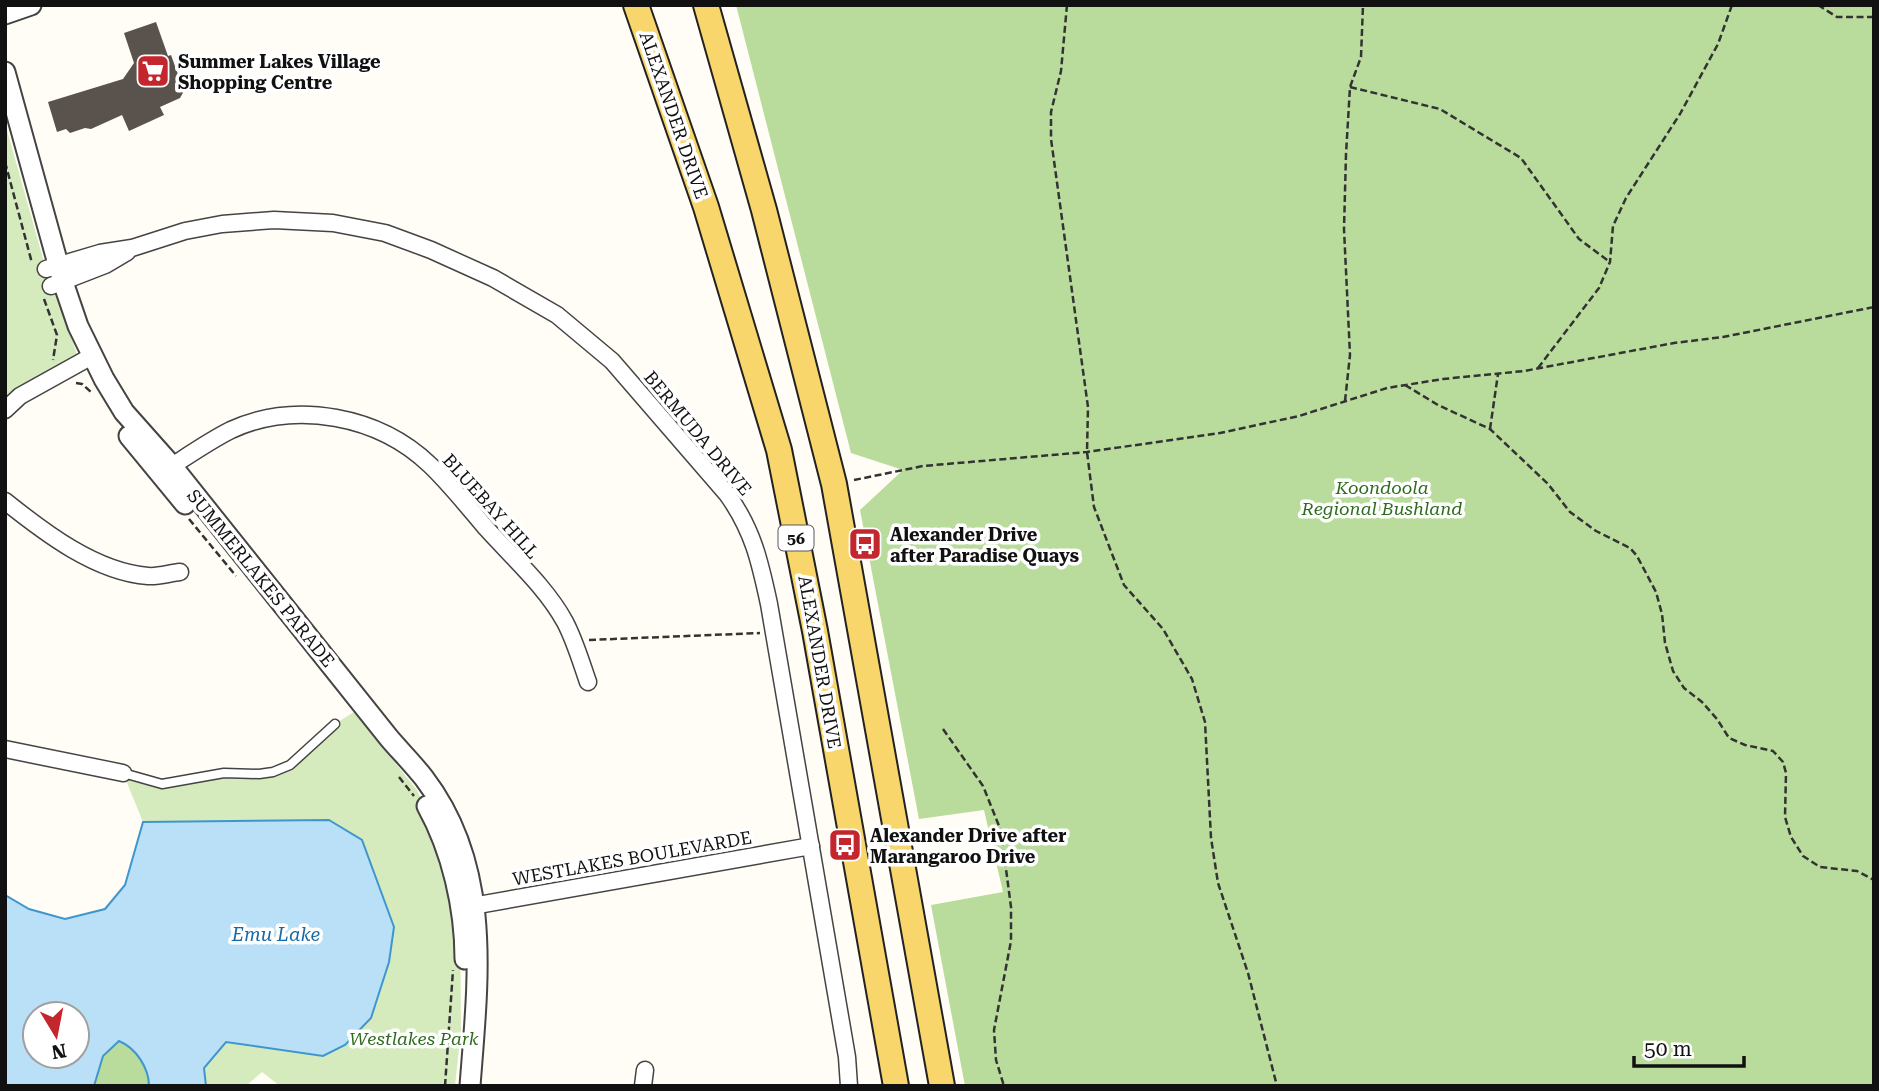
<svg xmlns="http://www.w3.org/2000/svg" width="1879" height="1091" font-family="'Roboto Serif',serif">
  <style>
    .green { fill: #d5ebbd }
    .forest { fill: #b9dc9c }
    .water { fill: #b9e0f7; stroke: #3f96cf; stroke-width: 2; fill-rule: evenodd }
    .building { fill: #5a524d }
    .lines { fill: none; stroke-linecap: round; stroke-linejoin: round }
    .service-casing { stroke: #444; stroke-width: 11 }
    .minor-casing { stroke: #444; stroke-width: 19 }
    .tertiary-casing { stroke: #444; stroke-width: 23 }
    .primary-casing { stroke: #222; stroke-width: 28 }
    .path { stroke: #333; stroke-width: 2.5; stroke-dasharray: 7 3.5; stroke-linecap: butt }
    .service { stroke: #fff; stroke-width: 8 }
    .minor { stroke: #fff; stroke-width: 16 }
    .tertiary { stroke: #fff; stroke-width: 19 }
    .primary { stroke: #f9d66b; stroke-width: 24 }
    .labels { text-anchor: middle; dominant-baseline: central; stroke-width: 7; stroke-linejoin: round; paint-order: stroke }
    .shield { fill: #fff; stroke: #585858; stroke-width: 2 }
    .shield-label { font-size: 16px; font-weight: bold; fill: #111 }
    .poi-label { font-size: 18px; font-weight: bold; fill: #111; stroke: #fff; text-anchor: start }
    .street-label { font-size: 18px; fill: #111; stroke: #fff }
    .park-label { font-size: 18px; font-style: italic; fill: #2f6b1f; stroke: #fff }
    .water-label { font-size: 19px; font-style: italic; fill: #1768a6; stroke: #fff }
  </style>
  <rect width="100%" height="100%" fill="#fffdf5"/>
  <!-- green -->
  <g class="green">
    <path d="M5,123L46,269L80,362L5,410Z"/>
    <path d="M354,712L417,790L454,879L460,908L461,1030L455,1086H280L262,1072L246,1086H206L204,1069L226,1042L323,1056L394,927L362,840L329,820L143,822L123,773L162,784L224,773L259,774L290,765L335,724Z"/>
  </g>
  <!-- forest -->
  <g class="forest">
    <path d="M736,5H1874V1086H965L931,905L1003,892L984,810L919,819L860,510L903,470L851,453Z"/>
    <path d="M119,1041C136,1048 149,1068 149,1086H94L103,1056Z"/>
  </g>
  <!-- water -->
  <path class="water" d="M329,820L362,840L394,927L389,962L371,1018L345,1045L323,1056L226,1042L204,1068L206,1086H149C149,1068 136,1048 119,1041L103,1056L94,1086H5V895L29,909L65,919L105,909L125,885L143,822ZM35,1014H77V1056H35Z"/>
  <!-- building -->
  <path class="building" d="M156,22L168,56L171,55L184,91L180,98L160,107L164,115L129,131L122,115L91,129L85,128L70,133L66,129L57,132L48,102L123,79L134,63L124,33Z"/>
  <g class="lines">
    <defs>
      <path id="service" d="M123,773L162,784L224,773L259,774L273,772L290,765L335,724"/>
      <g id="minor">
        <path d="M46,269L100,253L132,248L185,231L222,224L274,220L333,223L385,233L431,250L493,278L557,315L612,361L727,494C753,530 760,562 769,604L847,1057L849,1086"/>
        <path d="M51,286L105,265L127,252"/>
        <path d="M5,410L20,396L92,356"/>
        <path d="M163,473L172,466C192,453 211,440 231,430C296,400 379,416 430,465C450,484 468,507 486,528C513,558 546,587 565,622C575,641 581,662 588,682"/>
        <path d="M5,501C45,533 96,572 148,576C158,577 170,573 180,572"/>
        <path d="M5,749L123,773"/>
        <path d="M461,908L811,846"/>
        <path d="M643,1086L645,1070"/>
      </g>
      <g id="tertiary">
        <path d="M5,14L31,5"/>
        <path d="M5,72L63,282L78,326L104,379L124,412L172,466L389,738C400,751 413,764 424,778C493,868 478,980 470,1086"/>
        <path d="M129,436L185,504"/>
        <path d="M427,806C452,851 465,908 465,959"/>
      </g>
      <g id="primary">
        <path d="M636,5L706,207L779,450L815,631L896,1086"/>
        <path d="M706,5L764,210L834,484L942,1086"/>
      </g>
    </defs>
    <!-- service casing -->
    <use href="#service" class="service-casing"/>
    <!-- minor casing -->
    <use href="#minor" class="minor-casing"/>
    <!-- tertiary casing -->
    <use href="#tertiary" class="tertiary-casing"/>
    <!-- primary casing -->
    <use href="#primary" class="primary-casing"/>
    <!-- path -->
    <g class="path">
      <path d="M1067,5L1061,71L1051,112V139L1088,407L1087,452L1094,507L1124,585L1163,629L1192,679L1205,722L1211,838L1218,883L1248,973L1277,1086"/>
      <path d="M1818,5L1837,17H1874"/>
      <path d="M1350,87L1440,109L1521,158L1579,239L1610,262"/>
      <path d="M5,162L32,263"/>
      <path d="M44,299L57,335L53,360"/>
      <path d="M1538,368L1599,288L1610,262L1613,226L1626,198L1680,114L1718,44L1732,5"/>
      <path d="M76,383L82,384L91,392"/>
      <path d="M1405,385L1438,405L1490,429L1548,484L1570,512L1596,531L1630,548L1637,556L1656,592L1662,614L1665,643L1673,671L1684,688L1702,702L1717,719L1729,738L1745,745L1773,751L1783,762L1786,773L1785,817L1791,837L1803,856L1820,867L1857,871L1874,880"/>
      <path d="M1345,401L1350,355L1344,229L1346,154L1350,87L1361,57L1363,5"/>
      <path d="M1490,429L1498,374"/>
      <path d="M854,480L923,466L1087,452L1220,433L1299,416L1387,388L1443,379L1524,371L1674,343L1723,337L1874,307"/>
      <path d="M189,519L236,576"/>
      <path d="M589,640L760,633"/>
      <path d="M943,729L983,786L1001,831L1011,907V941L994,1030L996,1060L1004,1086"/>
      <path d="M399,777L414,796"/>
      <path d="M445,1086L453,970"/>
    </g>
    <!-- service -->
    <use href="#service" class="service"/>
    <!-- minor -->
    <use href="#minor" class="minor"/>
    <!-- tertiary -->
    <use href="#tertiary" class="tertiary"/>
    <!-- primary -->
    <use href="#primary" class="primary"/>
  </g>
  <!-- icons -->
  <defs>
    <symbol id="supermarket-square" viewBox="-11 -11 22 22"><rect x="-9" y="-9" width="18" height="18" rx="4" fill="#c4262e" stroke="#fff"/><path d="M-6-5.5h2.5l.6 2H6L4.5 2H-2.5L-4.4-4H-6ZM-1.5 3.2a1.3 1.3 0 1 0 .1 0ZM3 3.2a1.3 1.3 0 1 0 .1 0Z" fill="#fff"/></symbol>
    <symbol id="bus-square" viewBox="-11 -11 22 22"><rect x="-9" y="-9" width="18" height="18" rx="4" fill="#c4262e" stroke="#fff"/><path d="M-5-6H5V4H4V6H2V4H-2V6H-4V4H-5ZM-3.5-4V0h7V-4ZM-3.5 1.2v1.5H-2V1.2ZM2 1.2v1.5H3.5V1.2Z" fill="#fff"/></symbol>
  </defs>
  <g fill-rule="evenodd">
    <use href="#supermarket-square" x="134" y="52" width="38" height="38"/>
    <use href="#bus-square" x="846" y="525" width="38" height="38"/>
    <use href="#bus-square" x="826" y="826" width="38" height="38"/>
  </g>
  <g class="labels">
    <!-- shield labels -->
    <rect class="shield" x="778.5" y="525.5" width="35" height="25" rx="5"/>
    <g class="shield-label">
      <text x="796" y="538">56</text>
    </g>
    <!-- poi labels -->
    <g class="poi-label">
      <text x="178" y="61">Summer Lakes Village<tspan x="178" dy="21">Shopping Centre</tspan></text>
      <text x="890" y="534">Alexander Drive<tspan x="890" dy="21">after Paradise Quays</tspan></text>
      <text x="870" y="835">Alexander Drive after<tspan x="870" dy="21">Marangaroo Drive</tspan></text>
    </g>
    <!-- street labels -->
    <g class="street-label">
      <text transform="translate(674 115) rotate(71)">ALEXANDER DRIVE</text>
      <text transform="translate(698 433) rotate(50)">BERMUDA DRIVE</text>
      <text transform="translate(491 506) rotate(48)">BLUEBAY HILL</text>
      <text transform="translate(261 578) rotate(51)">SUMMERLAKES PARADE</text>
      <text transform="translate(820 662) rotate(80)">ALEXANDER DRIVE</text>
      <text transform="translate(632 858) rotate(-10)">WESTLAKES BOULEVARDE</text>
    </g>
    <!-- park labels -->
    <g class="park-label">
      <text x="1382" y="487">Koondoola<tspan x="1382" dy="21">Regional Bushland</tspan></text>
      <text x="414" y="1038">Westlakes Park</text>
    </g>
    <!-- water labels -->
    <g class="water-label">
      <text x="276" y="934">Emu Lake</text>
    </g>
  </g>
  <!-- border -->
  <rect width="1879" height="1091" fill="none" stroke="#111111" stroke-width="14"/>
  <!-- north arrow -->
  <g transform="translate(56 1035) rotate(170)"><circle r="33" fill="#ffffff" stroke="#a0a0a0" stroke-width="2"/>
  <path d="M0-5L12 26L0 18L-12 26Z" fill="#c4262e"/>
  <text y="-10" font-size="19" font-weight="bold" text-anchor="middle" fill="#111111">N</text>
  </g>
  <!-- scale -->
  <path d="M1634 1056v10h110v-10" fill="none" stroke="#111111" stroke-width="3.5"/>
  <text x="1644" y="1056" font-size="21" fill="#111111" stroke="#ffffff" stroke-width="5" paint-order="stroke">50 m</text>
</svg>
